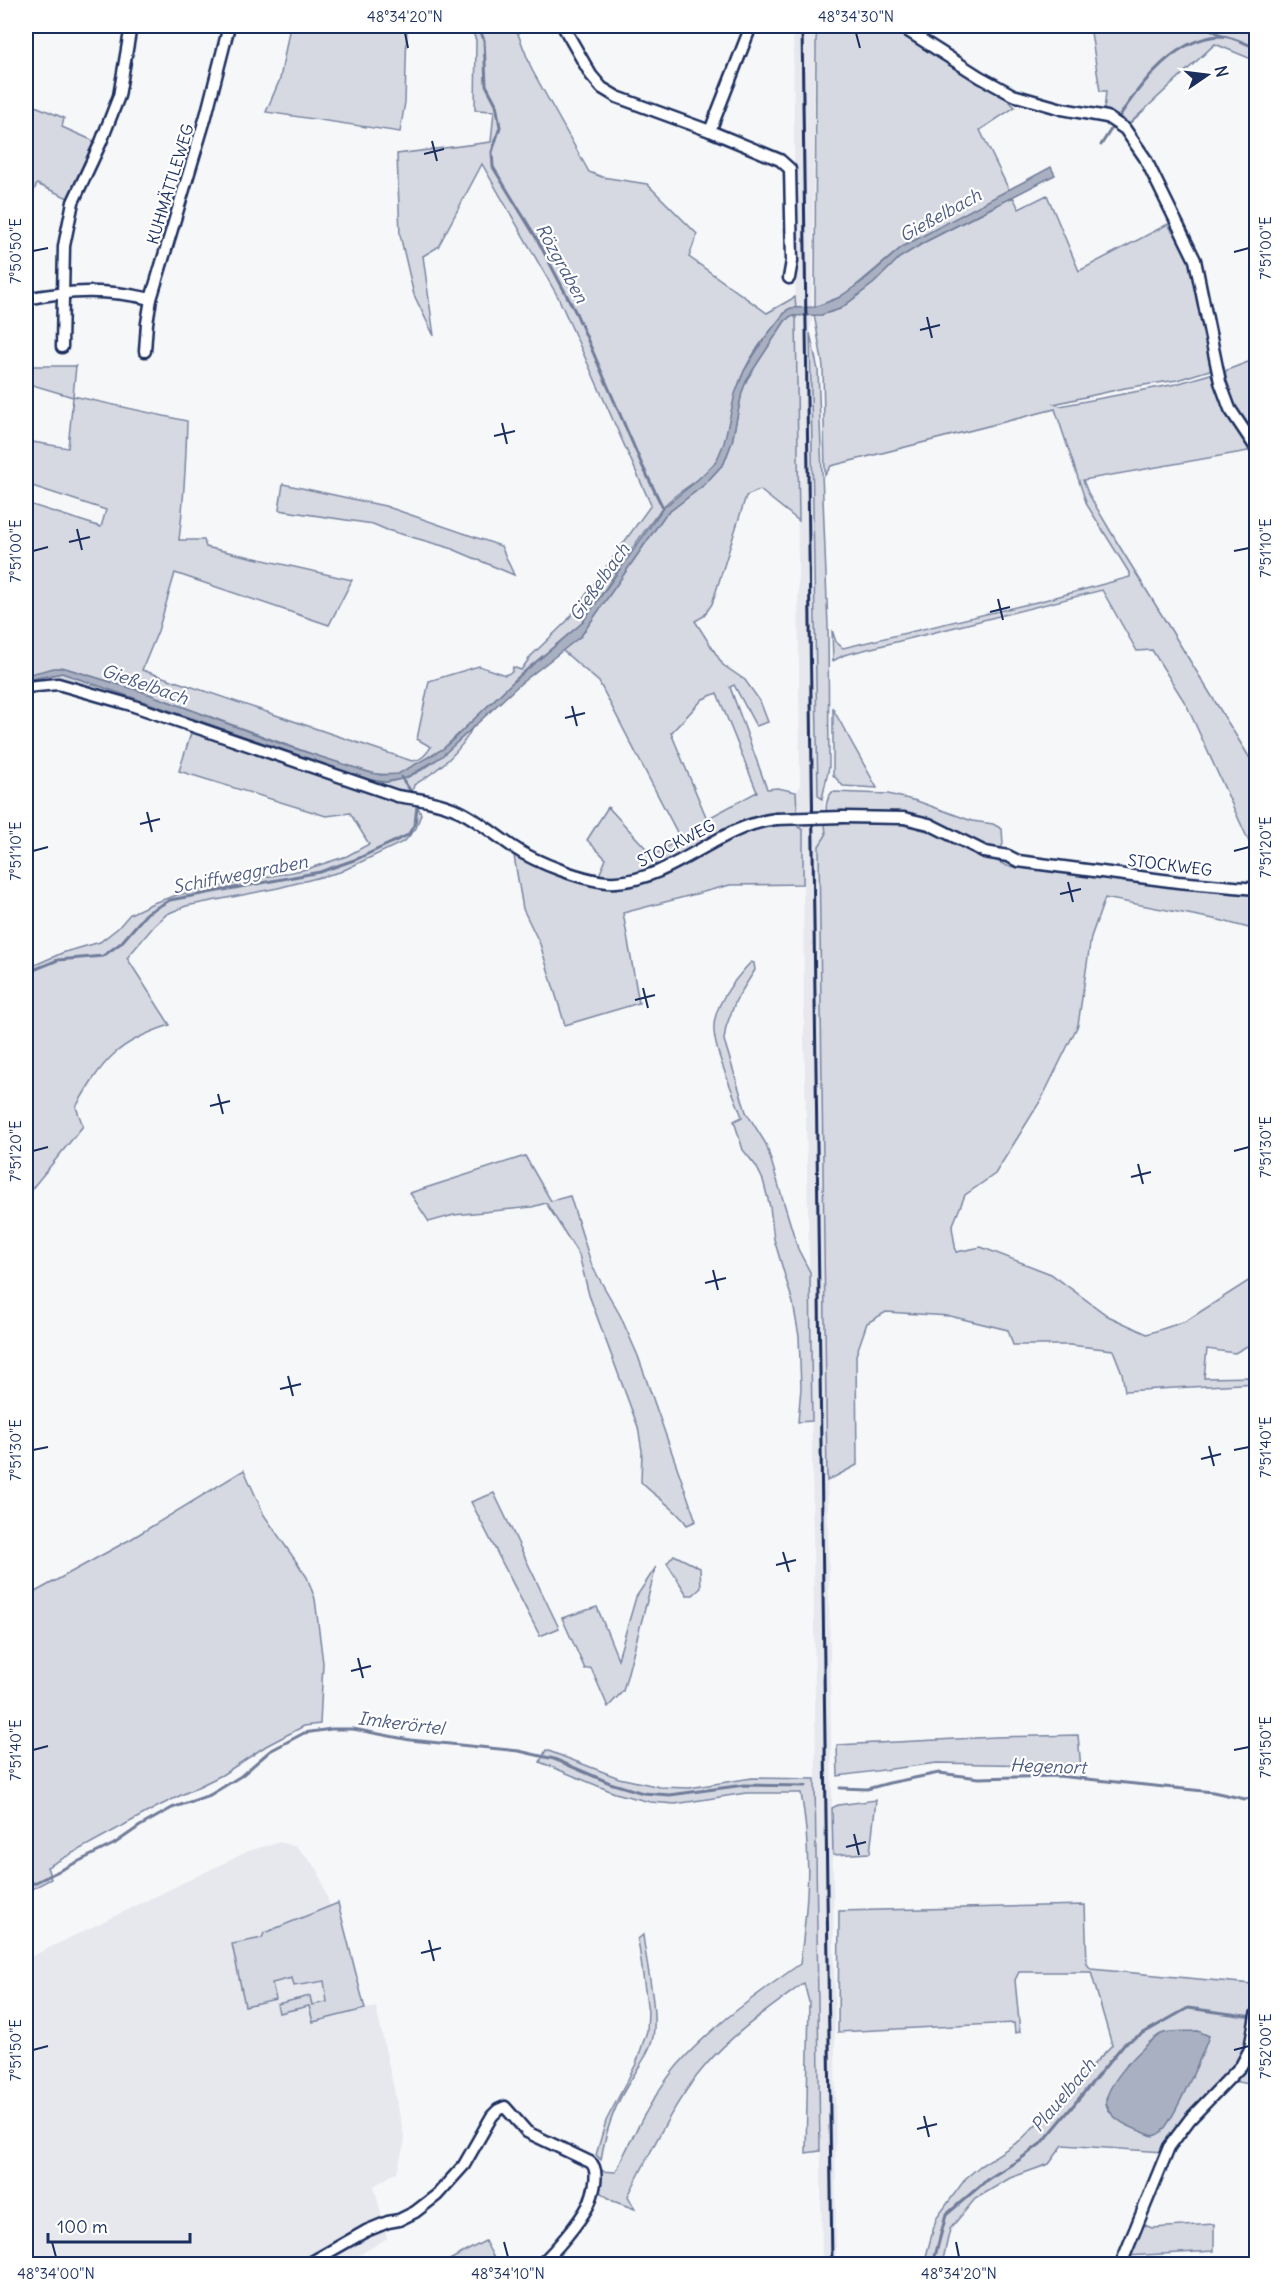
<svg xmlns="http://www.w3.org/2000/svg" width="1282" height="2290" font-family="Delius,sans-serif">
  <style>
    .built { fill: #e6e8ee }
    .green { fill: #d6d9e2; stroke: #7884a0; stroke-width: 1.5; fill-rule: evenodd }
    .water { fill: #a9b0c1; stroke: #707c99; stroke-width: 1.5 }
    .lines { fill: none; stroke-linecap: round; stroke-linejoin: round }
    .stream { stroke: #707c99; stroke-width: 3 }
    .minor-casing { stroke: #1b2f5e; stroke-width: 15 }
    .minor { stroke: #fff; stroke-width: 10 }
    .rail { stroke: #1b2f5e; stroke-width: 3 }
    .minor-bridge-casing { stroke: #1b2f5e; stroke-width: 15; stroke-linecap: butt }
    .minor-bridge { stroke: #fff; stroke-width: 10 }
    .ticks { fill: none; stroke: #1b2f5e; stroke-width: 2 }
    .labels { text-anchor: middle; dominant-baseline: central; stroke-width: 4.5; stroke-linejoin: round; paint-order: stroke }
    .street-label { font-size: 16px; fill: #1b2f5e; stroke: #fff }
    .water-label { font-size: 18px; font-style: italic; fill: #4d5c81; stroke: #fff }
    .neatline { fill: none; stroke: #1b2f5e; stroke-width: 2 }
    .ticks-label { font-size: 15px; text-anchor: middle; fill: #1b2f5e }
  </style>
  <rect width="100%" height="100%" fill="#f6f7f9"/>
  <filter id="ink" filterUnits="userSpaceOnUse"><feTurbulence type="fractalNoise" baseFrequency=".0167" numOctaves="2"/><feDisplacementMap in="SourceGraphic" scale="12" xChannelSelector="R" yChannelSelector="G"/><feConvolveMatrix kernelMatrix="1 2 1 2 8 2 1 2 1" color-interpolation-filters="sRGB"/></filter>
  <g filter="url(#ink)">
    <!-- built -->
    <g class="built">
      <path d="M793,26H815L812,322L810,329L818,795L824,801L826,835L819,846L835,2027L836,2264H822L810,1301L804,1038L803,830L798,828L796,792L800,787Z"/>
      <path d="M280,1842L297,1847L318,1870L330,1906L338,1903L365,2009L376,2007L405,2140L397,2172L374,2186L387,2238L345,2264H26V1959L251,1850Z"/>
    </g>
    <!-- green -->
    <g class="green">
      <path d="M290,26H407L405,102L400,132L266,112L280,79Z"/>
      <path d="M470,26H515L532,70L589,172L602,177L647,184L697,234L689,257L767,313L795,297L796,309L791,308L787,310C769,333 746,358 738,387C730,411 730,440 716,461C703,481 679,489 664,506C635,540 608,586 582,623L522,673L443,749L398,775L375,774L320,757L143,692L62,667L26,675V551L28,531L26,530V503L101,527L106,510L26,484V441L68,448L73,397L26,383V366H76L73,396L187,421C186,461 184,500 179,540H204L206,547L352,580L329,625L175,573L158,631L142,670L412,761C422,760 426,754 431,747L417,739L429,681L479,666L505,675L512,672L513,667L521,670L531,656L567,621L651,505L558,297L482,164L438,247L423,256L434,336L414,295L400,235L397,154L491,142L494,111L475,110L476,40Z"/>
      <path d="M819,26L894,28L929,45L1004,96L1015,107L980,130L1009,190L902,247L847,293L838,298L815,307L816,38Z"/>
      <path d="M1090,26H1243L1256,29V61L1215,44L1129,124L1104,111L1106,91H1100Z"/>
      <path d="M28,103L64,118L62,127L94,141L68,198L37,184L26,207V106Z"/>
      <path d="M1047,195L1079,271L1168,224L1172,231L1176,227L1191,258L1213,369L1177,380L1125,388L1054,404L1060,406L1176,384L1214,373L1254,450L1083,480L1088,493L1118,544L1256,768V857L1187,706L1152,650L1137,651L1102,590L844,655L833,661L832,630L836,642L843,648L1041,601L1130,577V574L1087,505L1055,409L831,466L825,475L823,366L814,314L821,315L840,309L874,283L899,258L925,242L1013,197L1019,209Z"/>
      <path d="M791,316L796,317L799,521L760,490L746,496L712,604L704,616L695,621L723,665L745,680L760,701L768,722L756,726L734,685L730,687L767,789L778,788L796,792L798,827L803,830V884L730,885L623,913L639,1003L565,1025L540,944L523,909L513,850L596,882L606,859L587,840L608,807L653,856L680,838L599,682L562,650L581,636L665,515L704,485L724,463L732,442L742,392L747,379L785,321ZM717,693L757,792L707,819L671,733L703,699Z"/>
      <path d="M810,333L818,370L828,627L829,767L822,799L818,795Z"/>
      <path d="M1256,359V425L1244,427L1233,409L1223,375L1227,370Z"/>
      <path d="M283,484L385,506L501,546L514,575L450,548L387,530L373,524L279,510Z"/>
      <path d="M62,673L379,782C417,783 447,752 472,728C462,751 436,772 414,785L412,793L421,814L416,828L405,841L340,872L278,888L186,906L167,914L154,926L127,958L170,1025C117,1042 103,1060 76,1107L83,1126L26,1196V969L62,953L100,942L118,928L130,914L153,903L177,895L307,869L347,856L369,844L350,813L326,816L179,771L194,724L82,684L57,678L26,683V680Z"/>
      <path d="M833,709L877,788L843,786L833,775Z"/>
      <path d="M832,792L888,794L917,801L972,821L993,824L1002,829L1003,844L999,851L995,850L944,827L827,815C825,806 826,799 832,792Z"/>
      <path d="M892,822L943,835L1007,866L1188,889L1256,894V930L1219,920L1105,898L1091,937L1078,1025L1041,1100L995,1174L965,1195L952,1227L956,1252L981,1247L1051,1274L1108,1316L1147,1334L1186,1321L1256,1276V1341L1235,1353L1207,1349L1204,1378L1256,1377V1383L1125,1391L1122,1373L1113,1350L1070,1345H1013L1008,1330L950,1316L886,1312L867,1323L856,1355L857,1465L827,1481L819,846L826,835L825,823Z"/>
      <path d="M751,962L754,963L755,970L736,1000L726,1027L724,1040L746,1112L766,1144L798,1249L810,1272L812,1421L798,1422L801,1388L799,1336L793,1303L774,1239L770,1207L763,1180L756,1166L743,1150L734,1121L742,1117C734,1094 715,1053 714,1031C712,1007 735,979 751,962Z"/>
      <path d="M525,1156L551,1201L570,1196L592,1266L620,1315L638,1356L696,1521L687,1525C674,1506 656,1498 641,1482L642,1451L638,1427L589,1295L579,1255L546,1203L532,1207L454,1215L429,1222L410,1193Z"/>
      <path d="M244,1470L264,1515L307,1577L315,1599L323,1663L320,1724L304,1726L266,1746L222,1775L157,1807L47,1867L51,1879L26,1892V1597L131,1539Z"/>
      <path d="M494,1493L559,1628L540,1636L471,1502Z"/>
      <path d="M674,1555L700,1568L701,1588L693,1595H687L667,1563Z"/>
      <path d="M656,1567L623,1691L608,1707L591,1668L585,1669L562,1618L597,1607L618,1659L636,1597Z"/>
      <path d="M1078,1735L1081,1769L1035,1765L937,1763L838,1776L837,1745L996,1737Z"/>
      <path d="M546,1750L619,1778L660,1787L689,1788L752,1778L815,1779L820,2151L806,2153L809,2002L804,1983C770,2008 733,2033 705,2066C672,2104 651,2152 628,2196L635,2209L613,2201L597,2190L600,2171L616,2172C633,2134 656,2087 685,2057C719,2021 760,1992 800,1964C808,1904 812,1854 801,1793H746L675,1804L650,1802L615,1793L540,1762Z"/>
      <path d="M876,1800L870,1853L833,1855L832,1808L838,1805Z"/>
      <path d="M338,1903L365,2009L313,2022L309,2006L279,2013L277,2004L310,1996L312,2005L327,2002L324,1981L294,1986L292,1978L272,1983L276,1999L245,2006L232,1944L262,1938L264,1933Z"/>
      <path d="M1085,1905L1087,1964L1091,1969L1252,1984L1255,1988L1256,1996L1251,2032L1241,2061L1164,2152L1063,2145L1049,2164L1010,2178L975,2199L950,2229L942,2264H924L936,2219L966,2178L980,2166L1021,2140L1112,2045L1091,1972H1019L1015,1980L1020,2032L1015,2033L1014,2023L838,2032L839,1911ZM1198,2031L1203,2053L1195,2068L1111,2113L1106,2105V2098L1128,2063L1172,2032L1180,2033Z"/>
      <path d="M643,1935C646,1963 658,2010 653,2037C648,2056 637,2069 627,2086C613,2109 605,2134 601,2160L596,2155L606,2121L636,2064L647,2031L648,2012L638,1939Z"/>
      <path d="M1252,2052H1256V2085L1232,2081Z"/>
      <path d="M1140,2223L1152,2228L1214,2224V2251L1127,2256Z"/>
      <path d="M485,2241L497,2264H442Z"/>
    </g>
    <!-- water -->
    <g class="water">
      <path d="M1051,167L1055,175L925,242L899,258L874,283L840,309L821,315L791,316L785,321L747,379L742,392L732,442L724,463L704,485L665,515L581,636L520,684L441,757L406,778L386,782L370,780L62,673L26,680V675L54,668H65L143,692L287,746L368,772L381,775L398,774L443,749L514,681L582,623L663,508L694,483L716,462L724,443L735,394L744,371L764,339L787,310L791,308L815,307L838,298L863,281L902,247Z"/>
      <path d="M1198,2031L1209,2036C1203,2053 1173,2122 1161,2132C1159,2134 1156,2135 1153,2136C1138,2130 1113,2123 1107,2106C1100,2089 1146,2042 1161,2034C1170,2030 1187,2032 1198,2031Z"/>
    </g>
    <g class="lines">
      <!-- stream -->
      <g class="stream">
        <path d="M478,26L484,40L486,85L496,104L500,127L492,152L493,167L537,239L576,313L642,465L663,508"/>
        <path d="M1205,26L1221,35"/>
        <path d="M1101,145C1128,103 1165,38 1221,36C1232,36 1246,44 1256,48"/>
        <path d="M401,777L412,793"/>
        <path d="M26,973L58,960L103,956L121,943L147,913L170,900L320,872L357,859L408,835L415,824L417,806"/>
        <path d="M840,1788L867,1789L889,1783L939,1773L979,1778L1058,1776L1213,1792L1245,1799L1256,1797"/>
        <path d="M26,1887L114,1844L140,1826L172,1808L210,1795L241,1776L270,1751L304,1733L331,1729H353L410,1740L519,1751L554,1759L610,1783L643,1793L670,1795L744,1785L806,1786"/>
        <path d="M933,2264L946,2215L988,2179L1019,2160L1043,2142L1124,2044L1188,2008L1253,2017"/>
      </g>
      <defs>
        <g id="minor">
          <path d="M563,26L591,75L602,88L617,97L710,131"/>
          <path d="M751,26L710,131L780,160L790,169L792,261L789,278"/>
          <path d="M900,26L980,77L1013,95L1062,109L1107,117L1125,129L1145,158L1195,260L1220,382L1230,409L1256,448"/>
          <path d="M26,299C71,290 106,289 151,299"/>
          <path d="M62,347L64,246L73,202L101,142L119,96L131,26"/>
          <path d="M145,351L147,323L151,299L206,116L229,26"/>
          <path d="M26,687L58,684L128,704L397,796C418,799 440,802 459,811C478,820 495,835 513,847C535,862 590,884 616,882C674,879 717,826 776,819"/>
          <path d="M843,817L904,818L929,824L985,852L1008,856L1018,861L1178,882L1256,889"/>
          <path d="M308,2264L366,2231L388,2222L399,2220L415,2212L437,2195L464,2165L492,2116L498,2110L505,2107L527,2132L590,2162C601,2170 593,2195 588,2206C579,2223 555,2251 541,2264"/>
          <path d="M1121,2264L1169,2147L1190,2119L1241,2066L1250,2049L1256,2015"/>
        </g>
      </defs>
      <!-- minor casing -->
      <use href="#minor" class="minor-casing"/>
      <!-- minor -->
      <use href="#minor" class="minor"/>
      <!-- rail -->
      <path class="rail" d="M802,26L832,2264"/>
      <defs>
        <path id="minor-bridge" d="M776,819L843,817"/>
      </defs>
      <!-- minor-bridge casing -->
      <use href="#minor-bridge" class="minor-bridge-casing"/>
      <!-- minor-bridge -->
      <use href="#minor-bridge" class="minor-bridge"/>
    </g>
  </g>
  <!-- ticks -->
  <path class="ticks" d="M405,33L408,48M856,33L860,48M432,141L437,161M424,154L444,149M33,251L48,248M1234,252L1249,248M927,317L932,338M920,330L940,325M502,423L507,444M494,436L515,431M77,529L82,550M69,542L90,537M33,551L48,547M1234,551L1249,548M998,599L1003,620M990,612L1010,607M572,706L577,726M565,718L585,713M147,812L152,832M140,824L160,819M33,851L48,847M1234,851L1249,847M1068,882L1073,902M1060,894L1081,889M643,988L648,1008M635,1000L655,995M218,1094L223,1114M210,1106L230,1101M33,1151L48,1147M1234,1151L1249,1147M1138,1164L1143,1184M1131,1177L1151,1172M713,1270L718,1290M705,1283L726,1278M288,1376L293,1396M280,1389L301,1384M1209,1446L1214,1466M33,1450L48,1447M1234,1450L1249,1447M1201,1459L1221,1454M783,1552L789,1572M776,1565L796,1560M358,1658L363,1678M351,1671L371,1666M33,1750L48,1746M1234,1750L1249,1747M854,1834L859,1855M846,1847L866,1842M429,1940L434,1961M421,1953L441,1948M33,2050L48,2046M1234,2050L1249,2046M924,2116L929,2137M917,2129L937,2124M52,2242L56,2257M504,2242L508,2257M956,2242L959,2257"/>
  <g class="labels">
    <!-- street labels -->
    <g class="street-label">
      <text transform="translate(170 184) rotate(-73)">KUHMÄTTLEWEG</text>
      <text transform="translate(676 843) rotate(-27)">STOCKWEG</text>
      <text transform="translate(1170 865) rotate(7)">STOCKWEG</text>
    </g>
    <!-- water labels -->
    <g class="water-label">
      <text transform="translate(940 215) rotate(-29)">Gießelbach</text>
      <text transform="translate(562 263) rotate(61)">Rözgraben</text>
      <text transform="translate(599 582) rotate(-55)">Gießelbach</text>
      <text transform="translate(145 684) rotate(19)">Gießelbach</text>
      <text transform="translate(240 874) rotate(-11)">Schiffweggraben</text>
      <text transform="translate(401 1723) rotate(7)">Imkerörtel</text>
      <text transform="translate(1048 1766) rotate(2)">Hegenort</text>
      <text transform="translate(1063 2095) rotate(-50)">Plauelbach</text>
    </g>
  </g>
  <!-- margin -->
  <rect width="1282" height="2290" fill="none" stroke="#fff" stroke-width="66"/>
  <!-- north arrow -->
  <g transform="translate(1207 75) rotate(76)" stroke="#ffffff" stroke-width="4.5" paint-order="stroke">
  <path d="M0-4.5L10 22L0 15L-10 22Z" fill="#1b2f5e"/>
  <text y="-9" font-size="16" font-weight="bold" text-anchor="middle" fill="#1b2f5e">N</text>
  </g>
  <!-- scale -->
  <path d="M48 2233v9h142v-9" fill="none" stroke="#1b2f5e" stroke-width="3"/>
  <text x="57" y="2233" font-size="18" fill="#1b2f5e" stroke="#ffffff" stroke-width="4.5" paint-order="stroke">100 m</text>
  <rect x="33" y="33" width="1216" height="2224" class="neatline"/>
  <g class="ticks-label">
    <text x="405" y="22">48°34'20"N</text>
    <text x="856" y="22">48°34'30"N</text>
    <text transform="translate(1266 248) rotate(-90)" y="5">7°51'00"E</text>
    <text transform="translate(16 251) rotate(-90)" y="5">7°50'50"E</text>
    <text transform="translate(1266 548) rotate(-90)" y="5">7°51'10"E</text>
    <text transform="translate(16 551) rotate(-90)" y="5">7°51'00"E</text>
    <text transform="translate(1266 847) rotate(-90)" y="5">7°51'20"E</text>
    <text transform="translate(16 851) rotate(-90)" y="5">7°51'10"E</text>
    <text transform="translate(1266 1147) rotate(-90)" y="5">7°51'30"E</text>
    <text transform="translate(16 1151) rotate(-90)" y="5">7°51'20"E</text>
    <text transform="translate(1266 1447) rotate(-90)" y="5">7°51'40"E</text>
    <text transform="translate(16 1450) rotate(-90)" y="5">7°51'30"E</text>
    <text transform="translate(1266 1747) rotate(-90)" y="5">7°51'50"E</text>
    <text transform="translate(16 1750) rotate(-90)" y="5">7°51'40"E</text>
    <text transform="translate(1266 2046) rotate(-90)" y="5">7°52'00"E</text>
    <text transform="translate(16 2050) rotate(-90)" y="5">7°51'50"E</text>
    <text x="56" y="2279">48°34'00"N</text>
    <text x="508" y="2279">48°34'10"N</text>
    <text x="959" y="2279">48°34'20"N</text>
  </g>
</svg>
